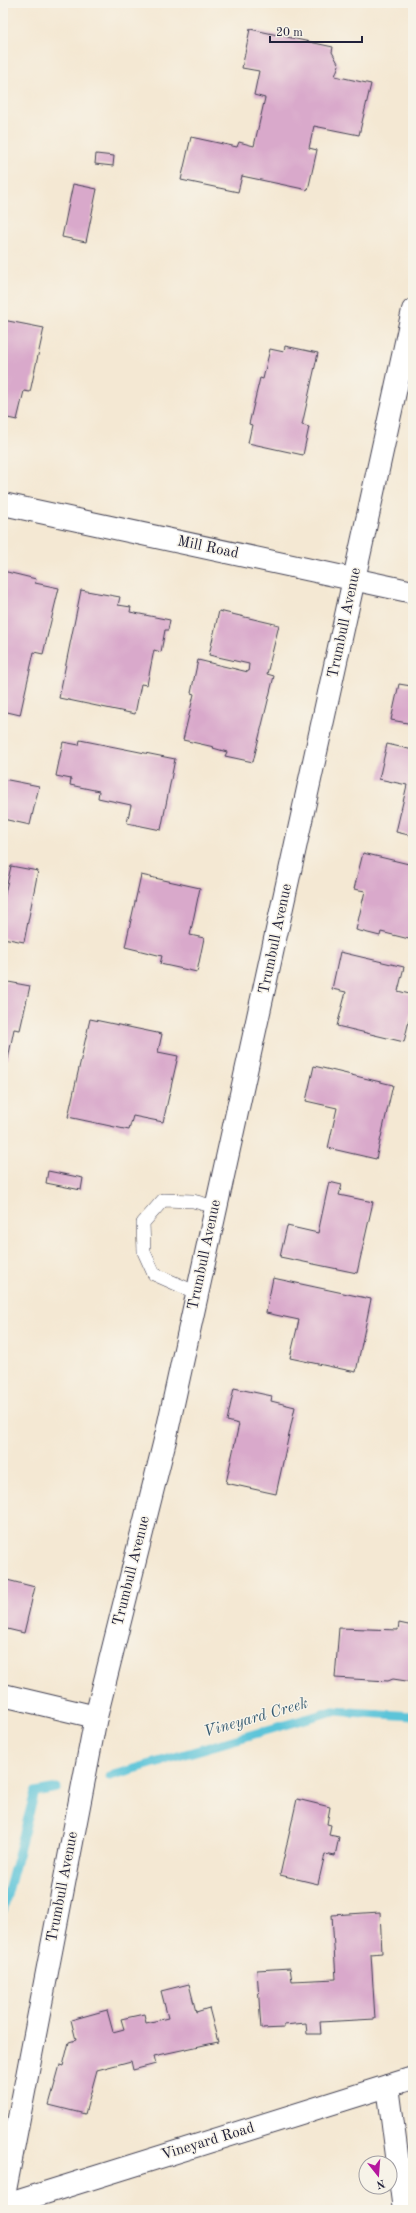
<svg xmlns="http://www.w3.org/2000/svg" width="416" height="2213" font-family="'Old Standard TT',serif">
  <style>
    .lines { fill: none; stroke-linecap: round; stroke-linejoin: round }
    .stream { stroke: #5cc4d9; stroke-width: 9 }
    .building { fill: #d9a9cb }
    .service-casing { stroke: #424052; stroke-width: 14 }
    .minor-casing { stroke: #424052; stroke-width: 24 }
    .service { stroke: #fff; stroke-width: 13 }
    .minor { stroke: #fff; stroke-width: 22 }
    .labels { text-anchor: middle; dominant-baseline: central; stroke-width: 3; stroke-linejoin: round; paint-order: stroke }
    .street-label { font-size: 15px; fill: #22223b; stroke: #f7f3e8 }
    .water-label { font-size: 16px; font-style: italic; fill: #365b72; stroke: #f7f3e8 }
  </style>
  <rect width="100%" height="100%" fill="#f7f3e8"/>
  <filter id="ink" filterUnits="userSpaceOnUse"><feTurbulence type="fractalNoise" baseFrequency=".025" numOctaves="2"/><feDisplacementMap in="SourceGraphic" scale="8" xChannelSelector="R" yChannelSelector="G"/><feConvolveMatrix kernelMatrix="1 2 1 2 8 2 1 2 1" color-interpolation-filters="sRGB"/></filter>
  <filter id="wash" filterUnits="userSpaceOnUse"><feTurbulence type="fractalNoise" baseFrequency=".012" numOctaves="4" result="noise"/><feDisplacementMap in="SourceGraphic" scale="16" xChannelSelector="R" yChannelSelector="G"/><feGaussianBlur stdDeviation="0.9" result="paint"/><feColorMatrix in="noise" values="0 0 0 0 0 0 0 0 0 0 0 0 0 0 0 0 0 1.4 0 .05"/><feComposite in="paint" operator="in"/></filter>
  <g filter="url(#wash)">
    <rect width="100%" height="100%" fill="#f4e8d3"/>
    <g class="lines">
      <!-- stream -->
      <g class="stream">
        <path d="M110,1776L333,1711L413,1716"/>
        <path d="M3,1910L35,1792L57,1788"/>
      </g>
    </g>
    <g id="blocks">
      <!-- building -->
      <g class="building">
        <path d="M250,29L333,47L332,52L339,65L335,76L371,84L359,135L314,126L309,148L317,150L308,190L242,176L238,192L181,180L191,137L237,147L239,142L254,146L265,98L254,95L259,71L242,68Z"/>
        <path d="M96,154L114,156L113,166L95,164Z"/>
        <path d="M73,184L97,189L86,242L62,237Z"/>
        <path d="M3,320L44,328L30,392L24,391L17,420L3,417Z"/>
        <path d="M285,346L318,353L302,425L309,427L303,455L248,443L252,425L249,424L260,378L263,379L270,349L284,352Z"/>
        <path d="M3,571L36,579L35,583L59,588L43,654L34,652L20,715L3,711Z"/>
        <path d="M81,590L120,597L118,605L131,607L130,612L170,620L168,630H165L161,652L154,650L147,685L141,684L135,714L59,698Z"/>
        <path d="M219,611L279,625L267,674L274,676L253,762L225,756L227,752L213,748L214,747L183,740L194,694L191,693L198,660L248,672L249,664L209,655Z"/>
        <path d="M413,681V724L391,720L399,684L411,686Z"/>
        <path d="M80,740L175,759L161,830L127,823L131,805L98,798L99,791L70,785L71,779L56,776L63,742L79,745Z"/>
        <path d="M387,744L413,750V836L396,832L407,785L379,779Z"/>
        <path d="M3,779L39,786L30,825L3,819Z"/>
        <path d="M363,853L413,865V940L381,932L380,936L356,930L365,891L354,889Z"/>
        <path d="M11,866L38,871L24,942L3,938V903Z"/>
        <path d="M141,875L200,888L190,935L204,938L197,972L160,964L162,956L125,947Z"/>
        <path d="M340,952L404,967L398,991L413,995V1003L404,1042L337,1026L346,992L332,989Z"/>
        <path d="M3,981L30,986L20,1030L14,1029L8,1059L3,1058Z"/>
        <path d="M90,1019L162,1034L158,1052L178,1056L163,1122L133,1116L129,1130L68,1117Z"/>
        <path d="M314,1066L393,1085L376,1159L328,1148L337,1108L306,1101Z"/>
        <path d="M48,1171L83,1178L81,1190L46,1183Z"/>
        <path d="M329,1182L342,1185L339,1195L373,1202L357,1273L280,1257L287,1226L318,1233Z"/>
        <path d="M273,1278L371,1299L356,1372L290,1358L299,1320L266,1313Z"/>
        <path d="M234,1388L272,1396L271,1401L295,1407L276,1494L226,1483L239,1424L227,1421Z"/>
        <path d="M3,1579L35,1587L24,1633L3,1628Z"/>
        <path d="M399,1623L413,1626V1682L393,1679L388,1681L335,1678L339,1628L398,1630Z"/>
        <path d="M297,1799L330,1807L327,1824L331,1825L329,1835L339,1837L335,1856L325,1854L318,1884L280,1875Z"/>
        <path d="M380,1912L382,1953L371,1954L375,2019L320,2022L321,2034H307L306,2023L284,2025V2028L261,2029L257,1970L290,1968L292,1981L336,1979L332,1915Z"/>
        <path d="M189,1984L196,2012L209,2008L218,2042L154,2056L156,2064L133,2070L131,2061L97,2070L85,2114L49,2105L60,2065L63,2066L69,2042L76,2040L71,2020L107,2010L113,2032L124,2029L121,2019L144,2014L146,2023L168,2018L161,1991Z"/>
      </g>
    </g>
  </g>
  <g filter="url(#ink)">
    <use href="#blocks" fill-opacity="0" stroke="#424052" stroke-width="1"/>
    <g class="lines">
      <defs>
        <path id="service" d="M197,1293L154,1274L144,1252L143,1223L163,1200L193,1201L216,1207"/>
        <g id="minor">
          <path d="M3,504L413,592"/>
          <path d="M3,1695L96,1717"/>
          <path d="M388,2086L404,2210"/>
          <path d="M3,2201L96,1717L166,1436L413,310"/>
          <path d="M3,2206L413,2078"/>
        </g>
      </defs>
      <!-- service casing -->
      <use href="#service" class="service-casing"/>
      <!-- minor casing -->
      <use href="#minor" class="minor-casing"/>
      <!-- service -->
      <use href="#service" class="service"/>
      <!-- minor -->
      <use href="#minor" class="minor"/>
    </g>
  </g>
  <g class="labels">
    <!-- street labels -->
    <g class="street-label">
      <text transform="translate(208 548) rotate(12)">Mill Road</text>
      <text transform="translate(345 623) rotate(-78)">Trumbull Avenue</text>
      <text transform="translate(276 939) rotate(-78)">Trumbull Avenue</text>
      <text transform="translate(205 1255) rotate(-78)">Trumbull Avenue</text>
      <text transform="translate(132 1571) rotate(-76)">Trumbull Avenue</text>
      <text transform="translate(63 1887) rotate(-79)">Trumbull Avenue</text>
      <text transform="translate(208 2142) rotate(-17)">Vineyard Road</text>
    </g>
    <!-- water labels -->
    <g class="water-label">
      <text transform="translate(256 1718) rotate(-16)">Vineyard Creek</text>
    </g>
  </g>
  <!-- margin -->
  <rect width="416" height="2213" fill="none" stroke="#f7f3e8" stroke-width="16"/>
  <!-- north arrow -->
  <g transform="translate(378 2175) rotate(163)"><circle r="19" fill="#f7f3e8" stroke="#a29fa3"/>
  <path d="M0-3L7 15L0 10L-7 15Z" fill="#b5179e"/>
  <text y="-6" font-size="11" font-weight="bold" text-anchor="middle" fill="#22223b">N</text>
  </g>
  <!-- scale -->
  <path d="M270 36v6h92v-6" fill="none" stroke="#22223b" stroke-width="2"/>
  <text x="276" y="36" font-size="12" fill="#22223b" stroke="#f7f3e8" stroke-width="3" paint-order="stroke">20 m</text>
</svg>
